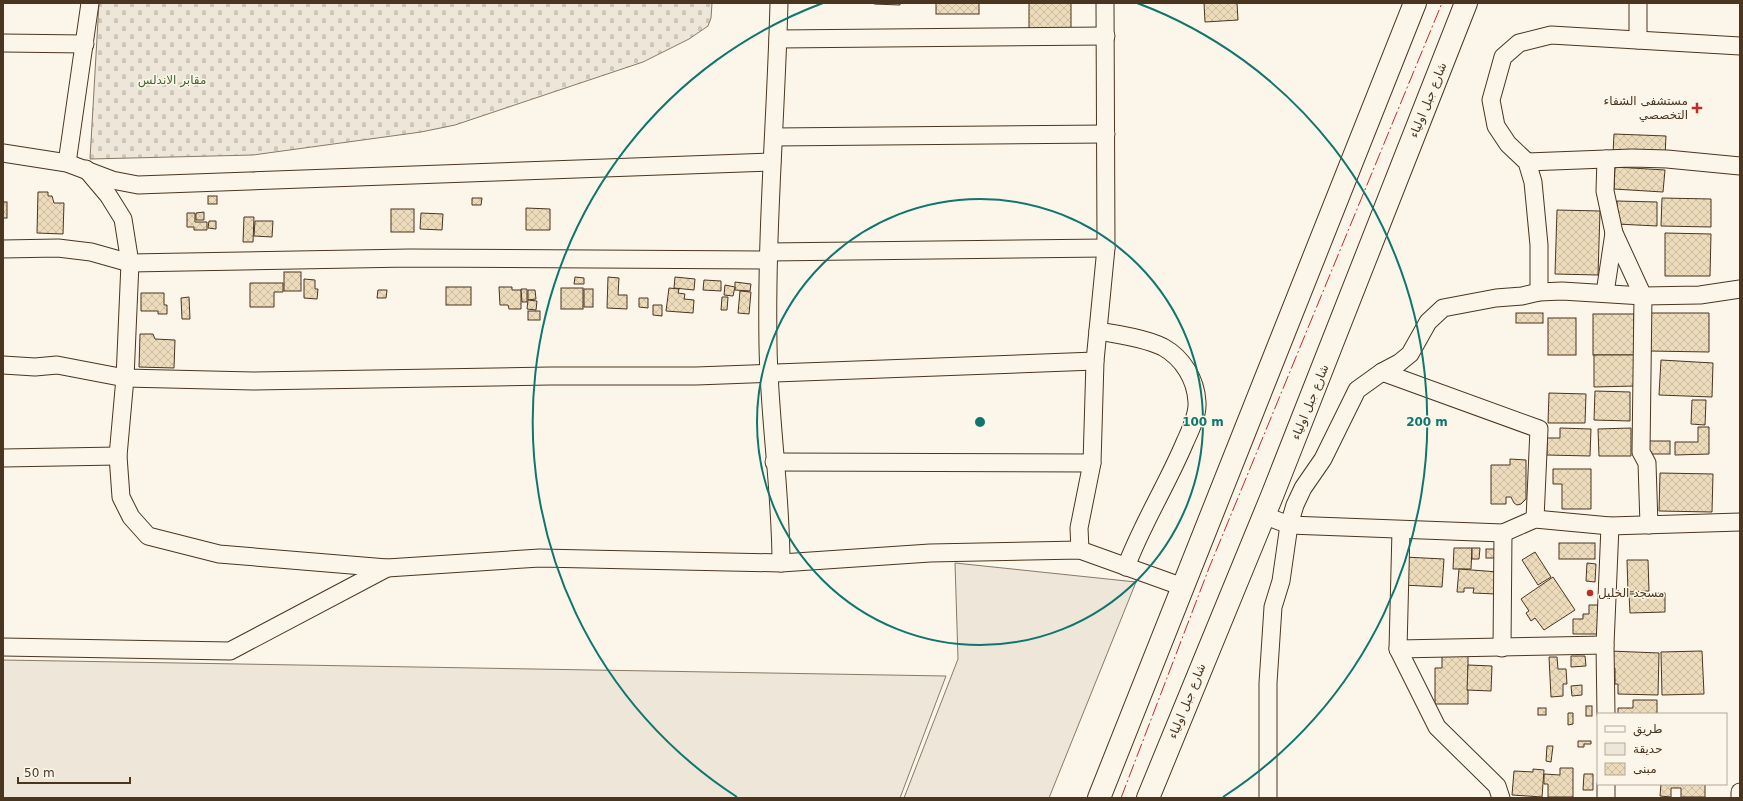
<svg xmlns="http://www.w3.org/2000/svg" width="1743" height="801" font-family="'DejaVu Sans',Cairo,sans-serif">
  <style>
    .green { fill: #ede6d9; stroke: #887966 }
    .cemetery { fill: url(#cemetery-stones); stroke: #887966 }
    .building { fill: url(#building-cross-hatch); stroke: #4a3520 }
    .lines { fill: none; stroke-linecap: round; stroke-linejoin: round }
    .minor-casing { stroke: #4a3520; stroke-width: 19 }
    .highway-casing { stroke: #4a3520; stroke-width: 24 }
    .minor { stroke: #fbf6e9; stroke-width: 17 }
    .highway { stroke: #fbf6e9; stroke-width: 22 }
    .power { stroke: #c62828; stroke-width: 1; stroke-dasharray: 14 3 2 3; stroke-linecap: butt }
    .ring { fill: none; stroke: #0f766e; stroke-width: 2 }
    .poi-dot { fill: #c62828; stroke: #fbf6e9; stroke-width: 1.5 }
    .labels { text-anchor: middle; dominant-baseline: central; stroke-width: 3; stroke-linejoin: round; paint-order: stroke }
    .park-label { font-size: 12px; fill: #436837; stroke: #fbf6e9 }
    .street-label { font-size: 12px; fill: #4a3520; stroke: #fbf6e9 }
    .poi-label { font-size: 12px; fill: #4a3520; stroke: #fbf6e9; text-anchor: end }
    .centre { fill: #0f766e; stroke: #fbf6e9; stroke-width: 2 }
    .ring-label { font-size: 12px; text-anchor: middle; font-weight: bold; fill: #0f766e; stroke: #fbf6e9; stroke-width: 3; stroke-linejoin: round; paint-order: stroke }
  </style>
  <defs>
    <pattern id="cemetery-stones" width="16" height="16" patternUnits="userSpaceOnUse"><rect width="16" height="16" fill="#ede6d9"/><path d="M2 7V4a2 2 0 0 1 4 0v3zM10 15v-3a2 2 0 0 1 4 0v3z" fill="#cdc6ba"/></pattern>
    <pattern id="building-cross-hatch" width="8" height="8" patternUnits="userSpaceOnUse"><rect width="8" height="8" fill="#ecdcbc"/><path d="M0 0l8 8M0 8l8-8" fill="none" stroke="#ccbda1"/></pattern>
  </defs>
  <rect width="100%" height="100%" fill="#fbf6e9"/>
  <!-- green -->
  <g class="green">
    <path d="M955,563L1136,582L1049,798H904L958,659Z"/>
    <path d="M3,660L946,676L900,798H3Z"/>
  </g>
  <!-- cemetery -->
  <path class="cemetery" d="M99,3H712L711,18L708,26L689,39L643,62L455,125L421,132L253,155L90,159Z"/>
  <!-- building -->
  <g class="building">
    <path d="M874,3H900V5L874,4Z"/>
    <rect x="936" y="3" width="43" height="11"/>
    <rect x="1029" y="3" width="42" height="32"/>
    <path d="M1204,3H1237L1238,20L1205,22Z"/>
    <path d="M1614,134L1666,136L1665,156L1613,154Z"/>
    <path d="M1615,167L1665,170L1663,192L1614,189Z"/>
    <path d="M38,192H48V196H52L54,203H64L63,234L37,233Z"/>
    <rect x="208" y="196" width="9" height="8"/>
    <path d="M472,198H482L481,205H472Z"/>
    <path d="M1662,198L1711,199V227L1661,226Z"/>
    <path d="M1617,201L1657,202V226L1617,224Z"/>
    <rect x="3" y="202" width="4" height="16"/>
    <path d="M526,208L550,209V230H526Z"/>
    <rect x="391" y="209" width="23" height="23"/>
    <path d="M1557,210L1600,211L1598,275L1555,274Z"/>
    <path d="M204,212V220H196V213Z"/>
    <path d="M187,213H195V222H207V230H194V227H187Z"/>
    <path d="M421,213L443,214L442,230L420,229Z"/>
    <path d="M244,217H254L253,242H243Z"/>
    <path d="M209,221H216V229L208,228Z"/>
    <path d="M255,221H273L272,237L254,236Z"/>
    <path d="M1665,233L1711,234L1710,276H1665Z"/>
    <rect x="284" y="272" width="17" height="19"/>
    <path d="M575,277L584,278V284H574Z"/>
    <path d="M608,277L619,278L618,295H627V309L607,308Z"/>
    <path d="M675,277L695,279L694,290L674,288Z"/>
    <path d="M304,279L315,280V289H318L317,299L304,298Z"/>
    <path d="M704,280L721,281V291L703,290Z"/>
    <path d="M735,282L751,284L750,291L735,290Z"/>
    <path d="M250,283H283V292H274V307H250Z"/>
    <path d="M725,285L735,287L733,296L724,295Z"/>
    <rect x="446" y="287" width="25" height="18"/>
    <path d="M499,287H512V290H521V309H509L508,305H500Z"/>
    <rect x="561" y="288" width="22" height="21"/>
    <path d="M669,288L679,289L678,293L685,294L684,299L694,300L693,313L666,311Z"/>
    <path d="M521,289H527V302H522Z"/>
    <rect x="584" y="289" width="9" height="18"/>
    <path d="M378,290H387L386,298H377Z"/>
    <path d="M528,290H535L536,299L528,300Z"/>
    <path d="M740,291L751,292L749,314L738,313Z"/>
    <path d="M141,293H164V305H167V314H158V311H141Z"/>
    <path d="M189,297L190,319H182L181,298Z"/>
    <path d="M722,297H728L727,310H721Z"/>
    <path d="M639,298H648V308L639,307Z"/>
    <path d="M528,300L537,301L536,310L527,309Z"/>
    <path d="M653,305H662V316L653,315Z"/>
    <rect x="528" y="311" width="12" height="9"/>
    <rect x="1516" y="313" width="27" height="10"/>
    <path d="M1649,313H1709V352L1649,351Z"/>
    <rect x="1593" y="314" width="41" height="41"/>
    <rect x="1548" y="318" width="28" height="37"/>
    <path d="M140,334H153L155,339L175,340L174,368L139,367Z"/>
    <path d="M1594,355H1634L1635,386L1594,387Z"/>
    <path d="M1661,360L1713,363L1712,397L1659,395Z"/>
    <path d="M1595,391L1630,392V421L1594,420Z"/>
    <path d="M1549,393L1586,394L1585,423H1548Z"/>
    <path d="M1692,400H1706L1705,425L1691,424Z"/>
    <path d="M1698,427H1709V454L1675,455V442H1698Z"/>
    <path d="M1560,428L1591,429L1590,456L1547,455V438H1560Z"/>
    <path d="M1631,428V456H1599L1598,429Z"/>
    <rect x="1645" y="441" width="25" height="13"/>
    <path d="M1510,459L1526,460V499L1521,504L1517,505L1514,503L1511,497H1506V504H1491V465H1510Z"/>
    <path d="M1553,469H1591V509H1562V484H1553Z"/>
    <path d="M1660,473L1713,474L1712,512L1659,511Z"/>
    <rect x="1559" y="543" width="36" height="16"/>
    <path d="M1454,548H1472L1471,569H1453Z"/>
    <path d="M1472,548H1480L1479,559H1472Z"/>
    <rect x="1486" y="549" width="10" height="9"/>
    <path d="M1535,552L1551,577L1538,585L1522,560Z"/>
    <path d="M1404,557L1444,559L1442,587L1403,585Z"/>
    <path d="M1627,560H1648L1649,591L1628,592Z"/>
    <path d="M1587,563L1596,564L1595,582L1586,581Z"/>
    <path d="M1459,569L1498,572L1496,594L1473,593L1474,588H1464V592H1457Z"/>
    <path d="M1553,577L1575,610L1544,630L1535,618L1531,621L1526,613L1529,611L1521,599Z"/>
    <path d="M1665,593V612L1630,613L1629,594Z"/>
    <path d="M1589,605H1598V634H1573V619H1583V614H1589Z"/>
    <path d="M1610,651L1659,653L1658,695L1618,694V684H1615V668H1609Z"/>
    <path d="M1702,651L1704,694L1662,695L1661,652Z"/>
    <path d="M1442,655H1468V704H1435V668H1442Z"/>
    <path d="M1571,656H1585L1586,666L1571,667Z"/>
    <path d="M1549,657H1557L1558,669H1566L1567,684H1563V696L1551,697Z"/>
    <path d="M1468,665L1492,666L1491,691L1467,690Z"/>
    <path d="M1582,685V695L1572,696L1571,686Z"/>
    <path d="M1633,700H1657V714H1618V708H1633Z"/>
    <rect x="1586" y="706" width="6" height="10"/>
    <rect x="1538" y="708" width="8" height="7"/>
    <path d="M1568,713H1573V724L1568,725Z"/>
    <path d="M1578,741H1591V744H1584V747H1578Z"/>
    <path d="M1547,746H1553L1551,762L1546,761Z"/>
    <path d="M1560,768H1573V797H1548V784H1544V774L1560,775Z"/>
    <path d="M1533,769L1544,770L1542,797L1512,795L1514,771L1533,772Z"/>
    <path d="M1584,774H1593V790H1583Z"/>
    <path d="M1661,784H1705V797H1681V788H1671V797L1660,796Z"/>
  </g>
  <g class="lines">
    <defs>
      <g id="minor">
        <path d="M779,3C776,117 766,231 768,345C769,418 781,490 781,563"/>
        <path d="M778,39L1106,36"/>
        <path d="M1638,40V3"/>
        <path d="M3,43L85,44"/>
        <path d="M774,137L1106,134"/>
        <path d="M3,153L67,163L112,180L138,185L772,162"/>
        <path d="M1606,159L1605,191L1614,233L1643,296L1641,452L1647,463L1649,525"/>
        <path d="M1527,162L1632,158L1667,159L1740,166"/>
        <path d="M67,163L90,3"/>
        <path d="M86,169L108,195L123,219L130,263L125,378L118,456L121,497L131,517L148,536L219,554L387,568L540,558L781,563L930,553L1080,550L1183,587"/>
        <path d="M3,249L58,248L91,252L130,263L410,258L768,260"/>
        <path d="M769,252L1106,248"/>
        <path d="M1539,292V245L1533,182L1527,162L1508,144L1496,126L1491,100L1503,57L1519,43L1551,35L1740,46"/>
        <path d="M1605,293L1614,233"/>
        <path d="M1098,331C1117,334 1145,338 1163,347C1183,358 1196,380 1197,402C1198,415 1190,431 1185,442C1167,485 1142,524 1126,567"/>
        <path d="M3,365L35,367L57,365L125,378L253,381L550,376H696L1095,361"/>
        <path d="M1382,372L1539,429L1535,519"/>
        <path d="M3,458L118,456"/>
        <path d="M774,462L1092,463"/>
        <path d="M1263,515L1289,525L1503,533L1535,519L1610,526L1740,522"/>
        <path d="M1401,530L1398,649L1437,727L1497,786L1501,798"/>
        <path d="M1080,550L1079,528L1092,463L1095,361L1106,248L1105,3"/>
        <path d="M3,647L230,651L387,568"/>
        <path d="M1502,648L1503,533"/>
        <path d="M1398,649L1605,645"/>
        <path d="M1606,714L1605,645L1610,526"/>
        <path d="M1606,784V798"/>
        <path d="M1268,798V683L1273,607L1281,581L1289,525L1295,505L1303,488L1323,459L1357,390L1382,372L1399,363L1410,354L1428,322L1443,308L1496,298L1522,296L1539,292L1562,291L1643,296L1700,295L1740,289"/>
        <path d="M1740,798V792"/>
      </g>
      <g id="highway">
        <path d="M1099,798L1415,3"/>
        <path d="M1148,798L1272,496L1466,3"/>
      </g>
    </defs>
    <!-- minor casing -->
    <use href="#minor" class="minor-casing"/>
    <!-- highway casing -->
    <use href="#highway" class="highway-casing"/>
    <!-- minor -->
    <use href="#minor" class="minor"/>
    <!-- highway -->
    <use href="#highway" class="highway"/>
    <!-- power -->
    <path class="power" d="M1121,798L1209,568L1442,3"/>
  </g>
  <!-- distance rings -->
  <g class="ring">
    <circle cx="980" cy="422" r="223"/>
    <path d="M737 797A447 447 0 0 1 823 3M1137 3A447 447 0 0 1 1223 797"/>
  </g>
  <!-- markers -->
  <g class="poi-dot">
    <path d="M1695 102h4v4h4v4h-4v4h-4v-4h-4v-4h4z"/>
    <circle cx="1590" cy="593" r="4"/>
  </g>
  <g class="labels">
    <!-- park labels -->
    <g class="park-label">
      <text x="172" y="80">مقابر الاندلس</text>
    </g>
    <!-- street labels -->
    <g class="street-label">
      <text transform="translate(1428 100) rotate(-68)">شارع جبل اولياء</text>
      <text transform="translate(1310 402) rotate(-68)">شارع جبل اولياء</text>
      <text transform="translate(1187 701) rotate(-68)">شارع جبل اولياء</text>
    </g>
    <!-- poi labels -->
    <g class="poi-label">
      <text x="1688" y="101">مستشفى الشفاء<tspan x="1688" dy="14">التخصصي</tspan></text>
      <text x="1598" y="593" text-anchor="start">مسجد الخليل</text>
    </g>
  </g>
  <circle cx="980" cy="422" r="6" class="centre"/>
  <g class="ring-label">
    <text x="1203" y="426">100 m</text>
    <text x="1427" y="426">200 m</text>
  </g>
  <!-- border -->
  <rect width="1743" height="801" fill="none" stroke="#4a3520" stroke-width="8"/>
  <!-- legend -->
  <rect x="1597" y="713" width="130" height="72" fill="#fbf6e9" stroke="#b4a999"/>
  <rect x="1605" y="726" width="20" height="6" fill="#fbf6e9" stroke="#b4a999"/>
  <text x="1633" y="733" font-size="12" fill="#4a3520">طريق</text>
  <rect x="1605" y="743" width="20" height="12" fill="#ede6d9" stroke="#b4a999"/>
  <text x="1633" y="753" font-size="12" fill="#4a3520">حديقة</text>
  <rect x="1605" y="763" width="20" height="12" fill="url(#building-cross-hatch)" stroke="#b4a999"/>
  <text x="1633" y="773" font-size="12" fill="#4a3520">مبنى</text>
  <!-- scale -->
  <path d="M18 777v6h112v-6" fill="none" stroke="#4a3520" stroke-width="2"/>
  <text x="24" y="777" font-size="12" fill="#4a3520" stroke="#fbf6e9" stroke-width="3" paint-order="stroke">50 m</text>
</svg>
